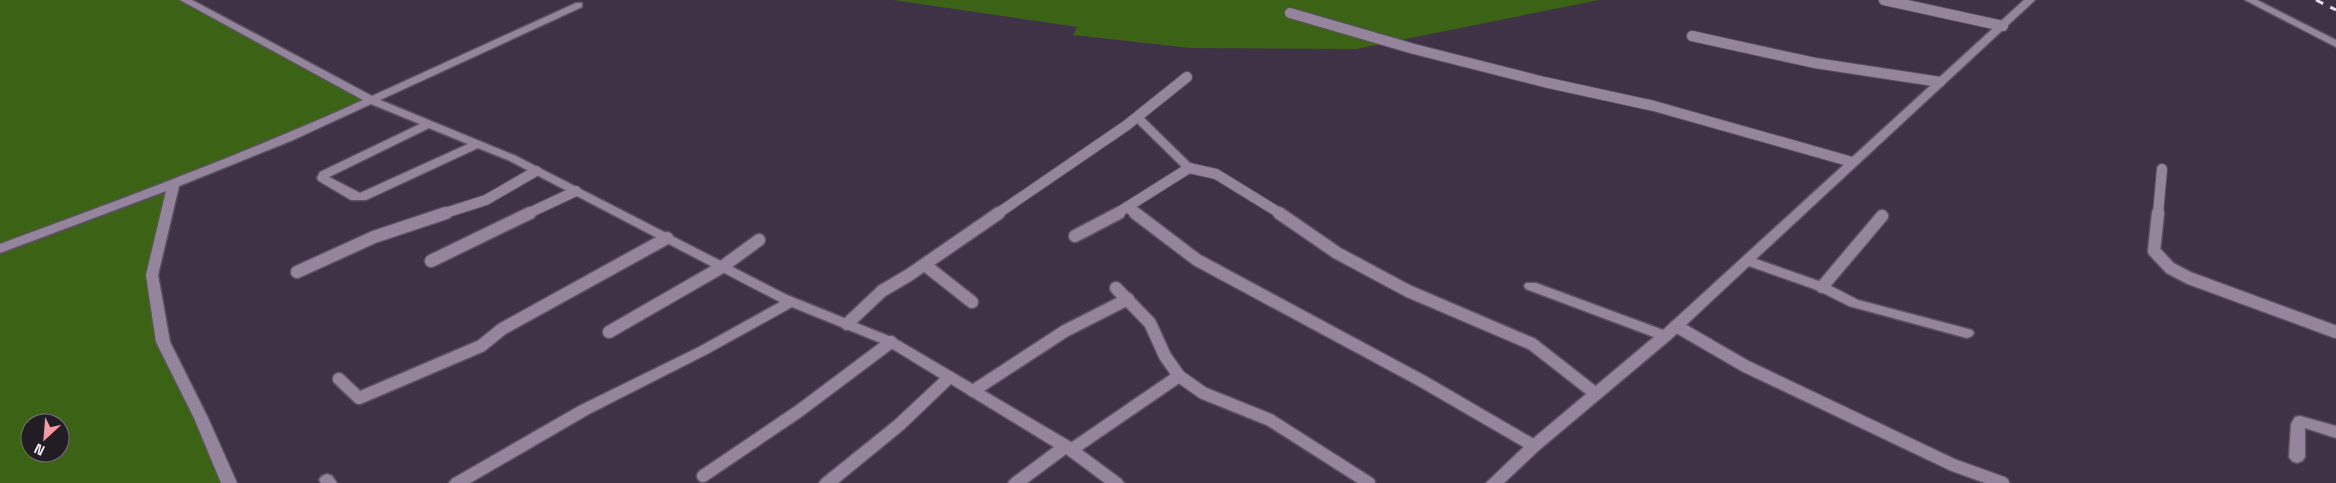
<svg xmlns="http://www.w3.org/2000/svg" width="2336" height="483" font-family="'Space Grotesk',sans-serif">
  <style>
    .green { fill: #3c6315; fill-rule: evenodd }
    .lines { fill: none; stroke-linecap: round; stroke-linejoin: round }
    .service-far1-casing { stroke: #5c5162; stroke-width: 12 }
    .service-casing { stroke: #5c5162; stroke-width: 15 }
    .minor-casing { stroke: #5c5162; stroke-width: 3 }
    .tertiary-casing { stroke: #5c5162; stroke-width: 3 }
    .service-far1 { stroke: #94859c; stroke-width: 10 }
    .service { stroke: #94859c; stroke-width: 12 }
    .minor { fill: #94859c; fill-rule: evenodd }
    .tertiary { fill: #94859c; fill-rule: evenodd }
    .rail { stroke: #e5dcea; stroke-width: 3; stroke-dasharray: 8 8; stroke-linecap: butt }
  </style>
  <rect width="100%" height="100%" fill="#3f3246"/>
  <!-- green -->
  <g class="green">
    <path d="M0,0H185L373,101L174,185L152,275L163,342L231,483H0ZM30,423H60V453H30Z"/>
    <path d="M893,0H1599L1356,49L1190,48L1073,35L1077,27Z"/>
  </g>
  <g class="lines">
    <defs>
      <g id="service-far1">
        <path d="M1884,0L2003,26"/>
        <path d="M1290,13L1414,49L1544,82L1654,106L1852,162"/>
        <path d="M1692,36L1815,63L1940,82"/>
        <path d="M1127,207L1137,214"/>
        <path d="M442,214L486,200L536,171"/>
        <path d="M527,214L576,191"/>
        <path d="M997,214L1127,125L1187,77"/>
        <path d="M1116,214L1189,168L1216,174L1281,214"/>
        <path d="M2158,214L2162,169"/>
      </g>
      <g id="service">
        <path d="M1135,213L1197,260L1422,381L1534,446"/>
        <path d="M1279,213L1337,253L1408,291L1532,344L1596,394"/>
        <path d="M2158,213L2154,251L2170,268L2189,278L2336,332"/>
        <path d="M1075,236L1119,213"/>
        <path d="M431,261L530,213"/>
        <path d="M925,265L972,302"/>
        <path d="M297,272L374,237L446,213"/>
        <path d="M1822,287L1882,216"/>
        <path d="M1116,288L1150,323L1165,356L1179,376L1203,393L1270,420L1369,483"/>
        <path d="M847,324L882,291L909,275L999,213"/>
        <path d="M1676,326L1745,366L1953,465L2003,483"/>
        <path d="M609,332L722,267L759,240"/>
        <path d="M339,379L359,398L481,346L502,329L667,238"/>
        <path d="M973,391L1065,331L1128,299"/>
        <path d="M1071,450L1179,376"/>
        <path d="M703,476L799,411L891,342"/>
      </g>
      <g id="minor">
        <path d="M180,0H192L372,96L576,3H582V7L380,100L516,156L787,295L896,339L1071,442L1121,479L1124,483H1105L1066,454L1027,483H1008L1011,479L1054,447L951,384L904,429L838,483H819L822,479L894,421L940,378L886,345L792,307L709,353L589,414L470,483H449L452,479L579,406L699,347L780,302L508,160L478,148L366,200H351L319,181L317,178L320,172L420,124L371,104L293,140L179,186L158,275L170,342L208,418L237,483H221L194,418L156,342L146,275L166,191L0,253V244C122,199 244,154 363,100ZM429,128L468,144L360,193L329,177Z"/>
        <path d="M2024,0H2035L1756,259L1827,284L1858,300L1972,330L1974,333L1972,336L1967,338L1849,306L1817,290L1749,266L1671,339L1539,450L1504,483H1486L1529,442L1654,337L1526,289L1524,286L1526,283H1536L1663,330Z"/>
        <path d="M1137,114L1141,115L1193,166L1195,168L1193,170H1185L1133,119L1131,117Z"/>
        <path d="M2300,416L2336,426V438L2305,428V457L2302,461L2297,463L2292,461L2289,457L2291,424L2295,417Z"/>
        <path d="M327,474L332,476L337,483H321L319,480L322,476Z"/>
      </g>
      <path id="tertiary" d="M2245,0H2257L2336,40V47Z"/>
    </defs>
    <!-- service-far1 casing -->
    <use href="#service-far1" class="service-far1-casing"/>
    <!-- service casing -->
    <use href="#service" class="service-casing"/>
    <!-- minor casing -->
    <use href="#minor" class="minor-casing"/>
    <!-- tertiary casing -->
    <use href="#tertiary" class="tertiary-casing"/>
    <!-- service-far1 -->
    <use href="#service-far1" class="service-far1"/>
    <!-- service -->
    <use href="#service" class="service"/>
    <!-- minor -->
    <use href="#minor" class="minor"/>
    <!-- tertiary -->
    <use href="#tertiary" class="tertiary"/>
    <!-- rail -->
    <path class="rail" d="M2316,0L2336,10"/>
  </g>
  <!-- north arrow -->
  <g transform="translate(45 438) rotate(206)"><circle r="24" fill="#221c25" stroke="#78707b"/>
  <path d="M0-4L9 19L0 12L-9 19Z" fill="#f49aa3"/>
  <text y="-8" font-size="14" font-weight="bold" text-anchor="middle" fill="#f8effc">N</text>
  </g>
</svg>
